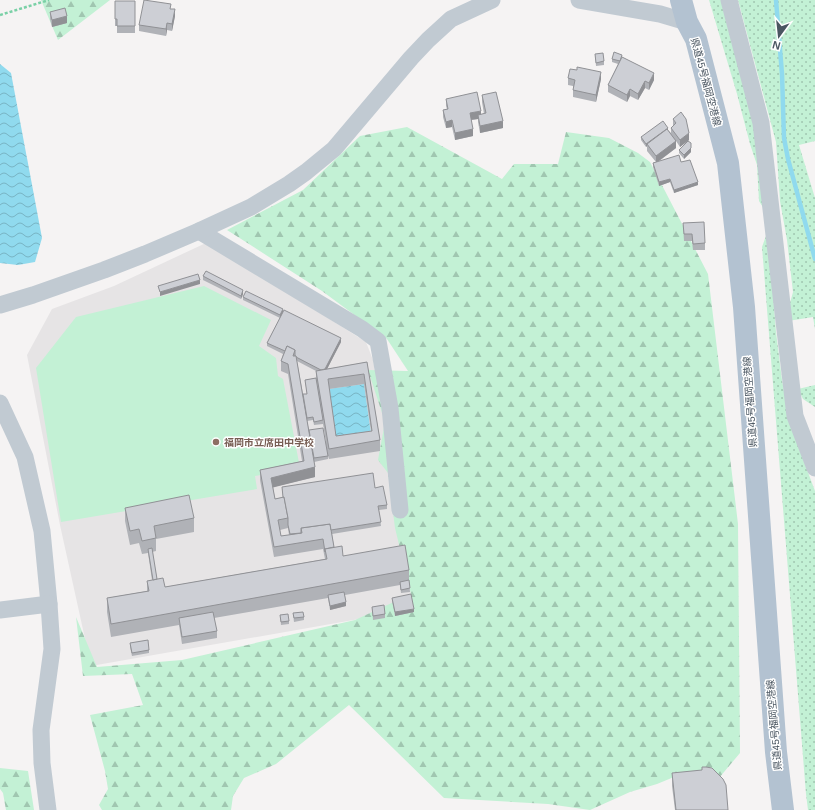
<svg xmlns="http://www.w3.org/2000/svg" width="815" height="810" font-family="Helvetica,'Noto Sans JP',sans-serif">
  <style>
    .education { fill: #e6e4e5 }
    .grass { fill: url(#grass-dots) }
    .forest { fill: url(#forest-firs) }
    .green { fill: #c3f1d5 }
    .water { fill: url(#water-waves) }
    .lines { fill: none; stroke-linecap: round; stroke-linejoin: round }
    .stream { stroke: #90daee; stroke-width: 4.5 }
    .path { stroke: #7ad0a6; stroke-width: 2.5; stroke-dasharray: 3 2; stroke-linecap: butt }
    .minor { stroke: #c1cad2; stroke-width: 17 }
    .major { stroke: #b3c2d1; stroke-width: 22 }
    .wall { fill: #b0b2b7; fill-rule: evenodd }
    .shaded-wall { fill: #909195 }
    .building { fill: #cdcfd5; stroke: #909195; fill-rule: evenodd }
    .education-dot { fill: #8d6e63; stroke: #fff; stroke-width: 1.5 }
    .labels { text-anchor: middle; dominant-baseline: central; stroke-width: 3; stroke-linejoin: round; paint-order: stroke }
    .street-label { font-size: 10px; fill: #4a5661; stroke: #fff }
    .education-label { font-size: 10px; font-weight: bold; fill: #785e54; stroke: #fff; text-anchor: start }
  </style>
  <defs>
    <pattern id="grass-dots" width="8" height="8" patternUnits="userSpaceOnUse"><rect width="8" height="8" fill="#c3f1d5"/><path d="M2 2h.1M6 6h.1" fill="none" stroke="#a0c6b0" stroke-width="1.8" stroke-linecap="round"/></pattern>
    <pattern id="forest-firs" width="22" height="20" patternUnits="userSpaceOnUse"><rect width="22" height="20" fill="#c3f1d5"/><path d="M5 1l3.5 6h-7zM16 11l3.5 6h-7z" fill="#a0c6b0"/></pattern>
    <pattern id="water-waves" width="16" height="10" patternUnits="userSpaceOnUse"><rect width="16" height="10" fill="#90daee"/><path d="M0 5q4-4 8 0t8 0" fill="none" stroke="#78b4c4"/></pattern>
  </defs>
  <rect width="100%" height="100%" fill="#f5f3f3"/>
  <!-- education -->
  <path class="education" d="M208,242L366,342L373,360L416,609L91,666L60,525L27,355L52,309L114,286Z"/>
  <!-- grass -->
  <g class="grass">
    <path d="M709,0H726L760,125L776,332L782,380L791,427L815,491V810H808L806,794L762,247L767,233L764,209L759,201L757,165L750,144L737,94Z"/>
    <path d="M738,0H815V141L799,145L815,198V329L813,317L788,321L787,314L793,292L787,240L780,201L776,142Z"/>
    <path d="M815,385V407L803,399L798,389Z"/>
  </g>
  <!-- forest -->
  <g class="forest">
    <path d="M41,0H110L58,40Z"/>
    <path d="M407,127L502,179L514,164H558L566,132L609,138L638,153L650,162L708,274L738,524L740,753L719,778L674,777L657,784L630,792L590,810L548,804L444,798L349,705L276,764L244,778L233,796L231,810H102L99,805L108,789L105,771L90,715L143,705L132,674L83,676L76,617L97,667L182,660L355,620L411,594L395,528L388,473L378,460L385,422L368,370L408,371L387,339L322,291L227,230L303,190L360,136Z"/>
    <path d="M0,768L28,771L34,810H6L3,793L0,789Z"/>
  </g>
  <!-- green -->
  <path class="green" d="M204,286L271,320L259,346L276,358L278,376L283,379L300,468L255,476L257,489L61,522L36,368L76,317Z"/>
  <!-- water -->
  <g class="water">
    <path d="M0,64L11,73L42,238L35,262L18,265L0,263Z"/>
    <path d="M364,384L372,441L336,446L328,389Z"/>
  </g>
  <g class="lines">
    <!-- stream -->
    <path class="stream" d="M776,0L782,74L784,138L788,159L815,259"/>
    <!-- path -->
    <path class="path" d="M0,15L49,0"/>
    <!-- minor -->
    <g class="minor">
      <path d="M579,0L660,14L687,22"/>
      <path d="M729,0L761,123L795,416L815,468"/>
      <path d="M199,231L362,329L378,341L390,408L400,510"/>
      <path d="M0,305L33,295L104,270L145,254L199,231L251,207L289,184L306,172L334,149L411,58L428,40L451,19L492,0"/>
      <path d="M0,403L25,457L42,531L49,604L52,649L41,730L42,763L48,810"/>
      <path d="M0,610L49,604"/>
    </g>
    <!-- major -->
    <path class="major" d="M681,0L687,22L696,39L728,163L744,307L776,752L783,810"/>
  </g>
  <!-- wall -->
  <g class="wall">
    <path d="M115,1H135V33H117V26H115Z"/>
    <path d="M171,9L175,16L172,31L167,30L166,36L139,31V25Z"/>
    <path d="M50,12L67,23L52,27L50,19Z"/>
    <path d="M595,54L604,61V65L596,66Z"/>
    <path d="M622,58L654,80L649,90L645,88L638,100L630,96L627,102L608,92V85L618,64L612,62V59Z"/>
    <path d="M568,78L601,79L596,102L573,97V86L568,85Z"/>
    <path d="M482,95L503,128L480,133L478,122V119L471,120L473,136L455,140L452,127L446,128L443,117V110L447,109L446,106V99L481,114H484L482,102Z"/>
    <path d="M673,119L689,140L680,147L676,141V148L658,162H681L698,185L674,193L670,182L659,186L653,167V163L656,162L647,151V146L646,147L641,140V137L668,130L671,133V128L673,126Z"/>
    <path d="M679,150L691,152L684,159L679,153Z"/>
    <path d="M683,223L705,243V250H693L692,241H684Z"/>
    <path d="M203,276L243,294L241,299L203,280Z"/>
    <path d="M243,297L283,312L341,342L327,369L367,362L380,440V451L329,459L328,456V459L314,462L315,477L273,487L275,499L283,497L282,487L375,488L387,505V509L379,510L381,526L332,534L334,547L343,556L409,570V580L410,592L401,593L400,585L345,595L346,606L330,610L328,598L214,618L217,631V638L182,644L179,625L111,637L107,612V598L147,591V581L152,580L148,553L142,554L139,543L130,545L125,521V508L194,518V532L156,539V551L152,552L157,579L165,587L325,559L323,549L274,557L260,480V470L302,461L288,374L281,371V361L283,354L267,346V343L280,318L243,300ZM297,361L316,371V378L305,380L307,394H303ZM364,384L371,431L336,436L329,389ZM313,420L314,425L323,424L326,442L309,430L307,421ZM288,528L289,535L281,536L280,530Z"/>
    <path d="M392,598L414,612L395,616L392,601Z"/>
    <path d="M372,607L385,614V618L373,620Z"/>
    <path d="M293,613L304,617V620L294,622Z"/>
    <path d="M280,615L289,621V624L281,625Z"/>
    <path d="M130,643L149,650V653L132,656L130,647Z"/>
    <path d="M672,773L728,810H675L672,786Z"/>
  </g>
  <!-- shaded-wall -->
  <g class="shaded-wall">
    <path d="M175,9V16L172,31V24Z"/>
    <path d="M67,16V23L52,27V20Z"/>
    <path d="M167,23V30L166,36V29Z"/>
    <path d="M601,72V79L596,102V95Z"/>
    <path d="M654,73V80L649,90V83Z"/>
    <path d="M645,81V88L638,100V94Z"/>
    <path d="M630,89V96L627,102V95Z"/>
    <path d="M481,111V118L478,115V119L470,120V113Z"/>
    <path d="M452,120V127L446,128V122Z"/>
    <path d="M503,121V128L480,133V126Z"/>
    <path d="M668,128V131L647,144V146L646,147V144Z"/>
    <path d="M473,129V136L455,140V133Z"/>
    <path d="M689,133V140L680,147V140Z"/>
    <path d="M676,141V148L656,163V156Z"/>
    <path d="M691,148V152L684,159V155Z"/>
    <path d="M670,179V182L659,186V182Z"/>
    <path d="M698,182V185L674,193V190Z"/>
    <path d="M200,280V284L160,296V292Z"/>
    <path d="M243,290V294L241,299V296Z"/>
    <path d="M283,309V312L280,318V315Z"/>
    <path d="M341,338V342L324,375V371Z"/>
    <path d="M315,467V477L271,488V478Z"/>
    <path d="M346,602V606L330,610V606Z"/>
    <path d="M414,609V612L395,616V612Z"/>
  </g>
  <!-- building -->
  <g class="building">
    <path d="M144,0L171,4L170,9H175L172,24L167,23L166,29L139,25Z"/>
    <path d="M115,1H135V26H117V19H115Z"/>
    <path d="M65,8L67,16L52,20L50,12Z"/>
    <path d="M614,52L622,55L620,61L612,59Z"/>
    <path d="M603,53L604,61L596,63L595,54Z"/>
    <path d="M622,57L654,73L649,83L645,81L638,94L630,89L627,95L608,85Z"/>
    <path d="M577,67L601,72L596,95L573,90L575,80L568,78L570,69L577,70Z"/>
    <path d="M477,92L481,111L470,113L473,129L455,133L452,120L446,122L443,110L448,109L446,99Z"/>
    <path d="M496,92L503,121L480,126L478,115L486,113L482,95Z"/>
    <path d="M681,112L686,119L689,133L680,140L671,128L676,123L673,119Z"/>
    <path d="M663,121L668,128L646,144L641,137Z"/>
    <path d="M667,129L676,141L656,156L647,144Z"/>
    <path d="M688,141L691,143V148L684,155L679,150Z"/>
    <path d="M679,155L681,162L690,160L698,182L674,190L670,179L659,182L653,163Z"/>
    <path d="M704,222L705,243L693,244L692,234H684L683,223Z"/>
    <path d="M206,271L243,290L241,296L203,276Z"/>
    <path d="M198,274L200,280L160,292L158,286Z"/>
    <path d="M246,291L283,309L280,315L243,297Z"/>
    <path d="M284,310L341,338L325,369L321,370L296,357V356H295V350L287,346L285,351L267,343Z"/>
    <path d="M287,346L295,350L293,356H296L315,467L271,478L275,499L284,497L288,518L278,520L281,536L302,533L301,528L330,524L334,547L325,549V552L323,539L274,547L260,470L304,461L288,364L281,361Z"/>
    <path d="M367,362L380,440L329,449L316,371ZM364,374L372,431L336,436L328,379Z"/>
    <path d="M316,378L323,420L314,422L313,417L307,418L303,394H307L305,380Z"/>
    <path d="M323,428L328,456L314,458L309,430Z"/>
    <path d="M373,473L375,488L383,486L387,505L378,506L381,522L331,530L330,524L301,528V533L290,534L288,525V518L284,497H283L282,487Z"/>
    <path d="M189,495L194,518L154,526L156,538L142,541L139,529L130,531L125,508Z"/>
    <path d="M405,545L409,570L111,624L107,598L149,591L147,581L163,578L165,587L327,559L325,549L342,546L343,556Z"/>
    <path d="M152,548L157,579L153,580L148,549Z"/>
    <path d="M409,580L410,588L401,590L400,582Z"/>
    <path d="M344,592L346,602L330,606L328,595Z"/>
    <path d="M411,594L414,609L395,612L392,598Z"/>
    <path d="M384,605L385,614L373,616L372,607Z"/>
    <path d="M213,612L217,631L182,637L179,618Z"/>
    <path d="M303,612L304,617L294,618L293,613Z"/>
    <path d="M288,614L289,621L281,622L280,615Z"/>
    <path d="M148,640L149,650L132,653L130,643Z"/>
    <path d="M702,767H706L712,768L723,779L726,785L728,810H676L672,773L702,770Z"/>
  </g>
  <!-- markers -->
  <circle class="education-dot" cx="216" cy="442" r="4"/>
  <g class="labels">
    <!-- street labels -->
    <g class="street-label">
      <text transform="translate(706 82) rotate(75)">県道45号福岡空港線</text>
      <text transform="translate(750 402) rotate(-94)">県道45号福岡空港線</text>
      <text transform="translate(774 725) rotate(-95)">県道45号福岡空港線</text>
    </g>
    <!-- education labels -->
    <g class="education-label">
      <text x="224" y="442">福岡市立席田中学校</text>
    </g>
  </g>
  <!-- north arrow -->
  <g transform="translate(779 36) rotate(195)" stroke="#ffffff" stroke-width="3" paint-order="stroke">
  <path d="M0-3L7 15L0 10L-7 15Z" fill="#4a5661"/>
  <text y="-6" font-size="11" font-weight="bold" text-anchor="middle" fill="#4a5661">N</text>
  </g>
</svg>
